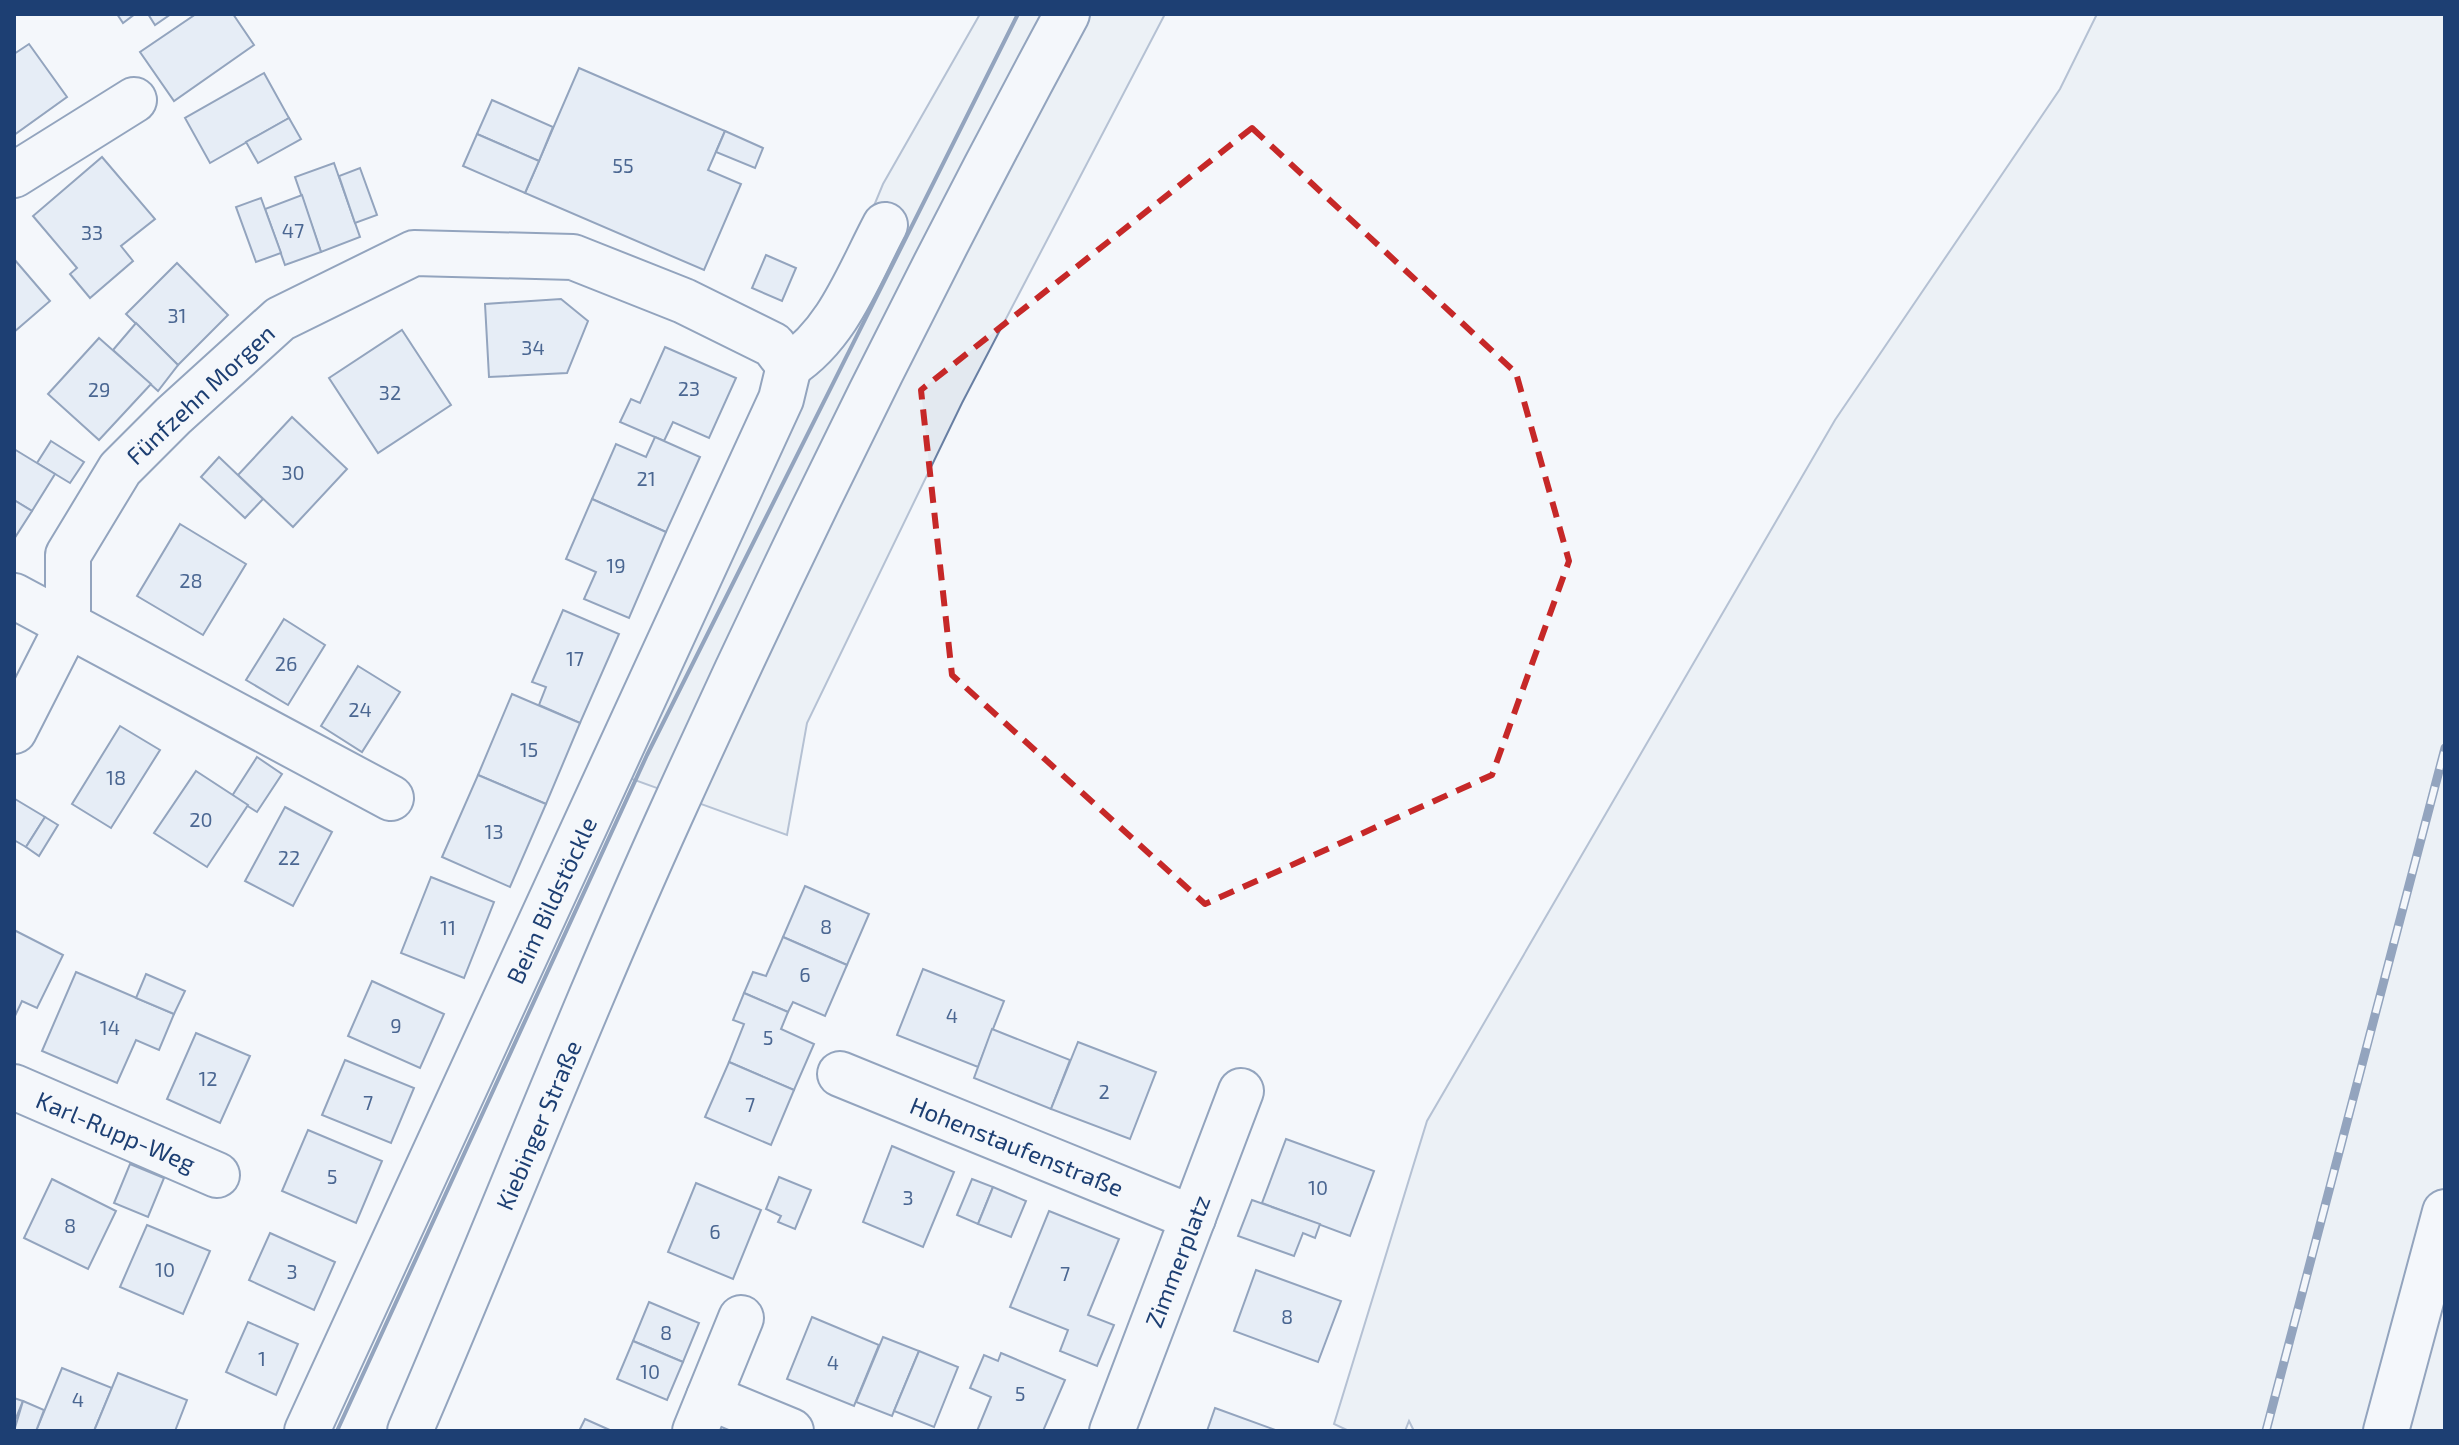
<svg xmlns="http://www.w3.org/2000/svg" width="2459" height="1445" font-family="'Exo 2',sans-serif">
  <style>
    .green { fill: #e3e9f0; stroke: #687fa3; stroke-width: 2 }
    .building { fill: #d5e0f0; stroke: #1d3f73; stroke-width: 2 }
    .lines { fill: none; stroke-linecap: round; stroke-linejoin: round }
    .minor-casing { stroke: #1d3f73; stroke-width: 48 }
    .major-casing { stroke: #1d3f73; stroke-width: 48 }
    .minor { stroke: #f4f7fb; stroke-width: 44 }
    .major { stroke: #f4f7fb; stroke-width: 44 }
    .rail-casing { stroke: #1d3f73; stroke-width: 9 }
    .rail { stroke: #f4f7fb; stroke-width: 6; stroke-dasharray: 18; stroke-linecap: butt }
    .wall { stroke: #1d3f73; stroke-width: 4 }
    .marked { fill: none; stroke: #c62828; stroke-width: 6; stroke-dasharray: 16 10; stroke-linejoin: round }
    .labels { text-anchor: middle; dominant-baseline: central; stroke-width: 6; stroke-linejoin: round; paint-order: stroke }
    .number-label { font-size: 20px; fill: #4b6792 }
    .street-label { font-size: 24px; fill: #1d3f73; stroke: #f4f7fb }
  </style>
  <rect width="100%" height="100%" fill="#f4f7fb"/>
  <!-- green -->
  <g class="green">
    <path d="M980,14H1165L962,403L807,723L787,835L618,774L783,425L883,184Z"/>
    <path d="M2097,14H2445V1431H1414L1409,1421L1405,1431H1349L1334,1424L1427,1121L1835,420L2060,89Z"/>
  </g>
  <!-- building -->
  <g class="building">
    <path d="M117,14H135L123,23Z"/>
    <path d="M148,14H171L155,25Z"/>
    <path d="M196,14H233L254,45L174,101L140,52Z"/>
    <path d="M29,44L67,97L14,135V54Z"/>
    <path d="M579,68L725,131L708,170L741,184L704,270L525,193Z"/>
    <path d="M264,73L289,118L210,163L185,118Z"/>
    <path d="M492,100L553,127L539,161L477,134Z"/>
    <path d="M289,118L301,139L258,163L246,142Z"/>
    <path d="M725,131L763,148L755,168L716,152Z"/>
    <path d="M477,134L539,161L525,193L463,166Z"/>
    <path d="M102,157L155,219L121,246L133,261L90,298L70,274L77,268L33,216Z"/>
    <path d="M334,163L360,237L321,252L295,177Z"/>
    <path d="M360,168L377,215L355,223L339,176Z"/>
    <path d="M302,195L321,252L285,265L265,209Z"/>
    <path d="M261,198L281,253L256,262L236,207Z"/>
    <path d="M766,255L796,268L782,301L752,288Z"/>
    <path d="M14,259L50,301L14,332Z"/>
    <path d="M177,263L228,315L178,365L126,314Z"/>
    <path d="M561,299L588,321L567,373L489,377L485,304Z"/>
    <path d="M136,323L178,365L158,391L113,350Z"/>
    <path d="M402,330L451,405L378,453L329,378Z"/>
    <path d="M99,338L151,384L99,440L48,394Z"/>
    <path d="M665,347L736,378L709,438L673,422L664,441L620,422L631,399L640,403Z"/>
    <path d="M292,417L347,469L293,527L238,475Z"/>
    <path d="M655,437L700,457L666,532L592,499L616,444L646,457Z"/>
    <path d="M51,441L84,462L70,483L37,463Z"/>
    <path d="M14,449L55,474L32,511L14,500Z"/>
    <path d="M219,457L263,499L245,518L201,477Z"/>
    <path d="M592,499L666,532L629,618L584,599L596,572L566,559Z"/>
    <path d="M14,500L32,511L14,539Z"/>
    <path d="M180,524L246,564L203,635L137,596Z"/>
    <path d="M563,610L619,634L580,723L539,705L546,687L532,682Z"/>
    <path d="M284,619L325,645L288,705L246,680Z"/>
    <path d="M358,666L400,692L362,752L321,726Z"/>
    <path d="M512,694L580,723L546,804L478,775Z"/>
    <path d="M120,726L160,750L111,828L72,804Z"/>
    <path d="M257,757L282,774L257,812L232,796Z"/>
    <path d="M196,771L248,805L207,867L154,833Z"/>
    <path d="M478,775L546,804L510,887L442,857Z"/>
    <path d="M15,799L45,817L26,847L14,840Z"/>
    <path d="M285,807L332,832L293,906L245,881Z"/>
    <path d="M45,817L58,825L39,856L26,847Z"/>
    <path d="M431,877L494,902L464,978L401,953Z"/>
    <path d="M805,886L869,914L847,965L783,937Z"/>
    <path d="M14,930L63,955L37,1008L22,1001L14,1018Z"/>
    <path d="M783,937L847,965L825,1016L793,1002L788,1012L744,993L753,972L766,976Z"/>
    <path d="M923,969L1004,1001L978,1067L897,1035Z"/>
    <path d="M76,972L174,1014L159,1050L136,1040L117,1083L42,1051Z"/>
    <path d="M146,974L185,991L174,1014L136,998Z"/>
    <path d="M372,981L444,1014L420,1068L348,1036Z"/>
    <path d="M744,993L788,1012L781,1029L814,1044L794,1090L729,1062L744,1024L733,1020Z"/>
    <path d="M992,1029L1070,1060L1051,1109L974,1078Z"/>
    <path d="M196,1033L250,1056L220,1123L167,1099Z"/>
    <path d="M1078,1042L1156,1072L1130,1139L1051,1109Z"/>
    <path d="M345,1060L414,1088L391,1143L322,1115Z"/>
    <path d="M729,1062L794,1090L771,1145L705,1117Z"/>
    <path d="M308,1130L382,1161L356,1223L282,1191Z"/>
    <path d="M1286,1139L1374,1171L1350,1236L1262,1203Z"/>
    <path d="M892,1146L954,1172L923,1247L863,1222Z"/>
    <path d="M130,1164L164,1178L148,1217L114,1203Z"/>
    <path d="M779,1177L811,1190L795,1229L778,1222L781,1216L766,1209Z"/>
    <path d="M52,1179L116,1211L88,1269L24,1238Z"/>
    <path d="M972,1179L993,1187L978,1224L957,1215Z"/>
    <path d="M696,1183L761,1210L733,1279L668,1252Z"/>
    <path d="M993,1187L1026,1201L1011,1237L978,1224Z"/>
    <path d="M1252,1200L1320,1224L1315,1238L1303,1233L1294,1256L1238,1236Z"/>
    <path d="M1049,1211L1119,1239L1088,1315L1114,1325L1097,1366L1060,1351L1068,1330L1010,1307Z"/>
    <path d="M147,1225L210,1251L183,1314L120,1287Z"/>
    <path d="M270,1233L335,1262L314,1310L249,1280Z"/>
    <path d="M1256,1270L1341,1301L1318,1362L1234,1331Z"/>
    <path d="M649,1302L699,1323L683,1362L633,1341Z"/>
    <path d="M812,1317L879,1345L854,1406L787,1379Z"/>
    <path d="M248,1322L298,1344L276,1395L226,1372Z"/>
    <path d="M883,1337L919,1351L892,1416L856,1402Z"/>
    <path d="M633,1341L683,1362L667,1400L617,1379Z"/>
    <path d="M919,1351L958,1367L934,1427L894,1411Z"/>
    <path d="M1001,1353L1065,1380L1043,1431H977L991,1397L970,1388L984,1355L998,1361Z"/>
    <path d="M62,1368L112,1388L94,1431H36Z"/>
    <path d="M118,1373L187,1400L175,1431H94Z"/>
    <path d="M14,1398L23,1401L14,1423Z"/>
    <path d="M23,1401L44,1410L36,1431H14Z"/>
    <path d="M1215,1408L1278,1431H1207Z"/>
    <path d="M585,1419L612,1431H579Z"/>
  </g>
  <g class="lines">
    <defs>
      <g id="minor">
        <path d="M14,175L134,100"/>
        <path d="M789,366C838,334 858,276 885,225"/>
        <path d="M14,596L391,798"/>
        <path d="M14,731L68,625V555L120,469L173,416L280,319L414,253L573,257L684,301L773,345L789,366"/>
        <path d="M840,1074L1193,1218"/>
        <path d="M14,1087L217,1175"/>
        <path d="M709,1397L791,1431"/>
        <path d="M307,1431L781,399L789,366"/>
        <path d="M410,1431C498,1227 578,1019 670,816C793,544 925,277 1067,14"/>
        <path d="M695,1431L741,1318"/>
        <path d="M1112,1431L1241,1091"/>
      </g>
      <path id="major" d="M2386,1431L2445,1212"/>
    </defs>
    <!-- minor casing -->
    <use href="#minor" class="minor-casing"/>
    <!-- major casing -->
    <use href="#major" class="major-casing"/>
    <!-- minor -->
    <use href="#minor" class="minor"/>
    <!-- major -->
    <use href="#major" class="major"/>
    <defs>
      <path id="rail" d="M2266,1431L2445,748"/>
    </defs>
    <!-- rail casing -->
    <use href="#rail" class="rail-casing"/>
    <!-- rail -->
    <use href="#rail" class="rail"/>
    <!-- wall -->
    <path class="wall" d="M337,1431L647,755L1018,14"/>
  </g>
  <!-- marked area -->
  <path d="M0 0H2459V1445H0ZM1252,128L1516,373L1569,561L1492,775L1205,904L952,675L921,390Z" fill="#f4f7fb" fill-opacity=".55" fill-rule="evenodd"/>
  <path class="marked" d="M1252,128L1516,373L1569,561L1492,775L1205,904L952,675L921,390Z"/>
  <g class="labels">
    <!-- number labels -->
    <g class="number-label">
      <text x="623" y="165">55</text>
      <text x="293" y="230">47</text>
      <text x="92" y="232">33</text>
      <text x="177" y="315">31</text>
      <text x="533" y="347">34</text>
      <text x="689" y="388">23</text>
      <text x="99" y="389">29</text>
      <text x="390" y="392">32</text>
      <text x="293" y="472">30</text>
      <text x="646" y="478">21</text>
      <text x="616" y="565">19</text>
      <text x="191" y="580">28</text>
      <text x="575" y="658">17</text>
      <text x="286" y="663">26</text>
      <text x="360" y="709">24</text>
      <text x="529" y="749">15</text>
      <text x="116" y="777">18</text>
      <text x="201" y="819">20</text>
      <text x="494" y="831">13</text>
      <text x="289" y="857">22</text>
      <text x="826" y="926">8</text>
      <text x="448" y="927">11</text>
      <text x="805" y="974">6</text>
      <text x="952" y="1015">4</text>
      <text x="396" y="1025">9</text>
      <text x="110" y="1027">14</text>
      <text x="768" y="1037">5</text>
      <text x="208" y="1078">12</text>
      <text x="1104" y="1091">2</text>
      <text x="368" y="1102">7</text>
      <text x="750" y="1104">7</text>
      <text x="332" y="1176">5</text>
      <text x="1318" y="1187">10</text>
      <text x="908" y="1197">3</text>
      <text x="70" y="1225">8</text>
      <text x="715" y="1231">6</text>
      <text x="165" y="1269">10</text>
      <text x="292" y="1271">3</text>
      <text x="1065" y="1273">7</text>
      <text x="1287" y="1316">8</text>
      <text x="666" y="1332">8</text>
      <text x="262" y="1358">1</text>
      <text x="833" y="1362">4</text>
      <text x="650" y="1371">10</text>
      <text x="1020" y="1393">5</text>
      <text x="78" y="1399">4</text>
    </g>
    <!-- street labels -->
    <g class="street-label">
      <text transform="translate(200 394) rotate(-43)">Fünfzehn Morgen</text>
      <text transform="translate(551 900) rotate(-65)">Beim Bildstöckle</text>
      <text transform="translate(538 1125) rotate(-67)">Kiebinger Straße</text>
      <text transform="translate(116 1131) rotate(23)">Karl-Rupp-Weg</text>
      <text transform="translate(1017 1146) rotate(22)">Hohenstaufenstraße</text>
      <text transform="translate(1177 1261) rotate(-69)">Zimmerplatz</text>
    </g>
  </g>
  <!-- border -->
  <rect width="2459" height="1445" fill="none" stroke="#1d3f73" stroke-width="32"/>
</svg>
